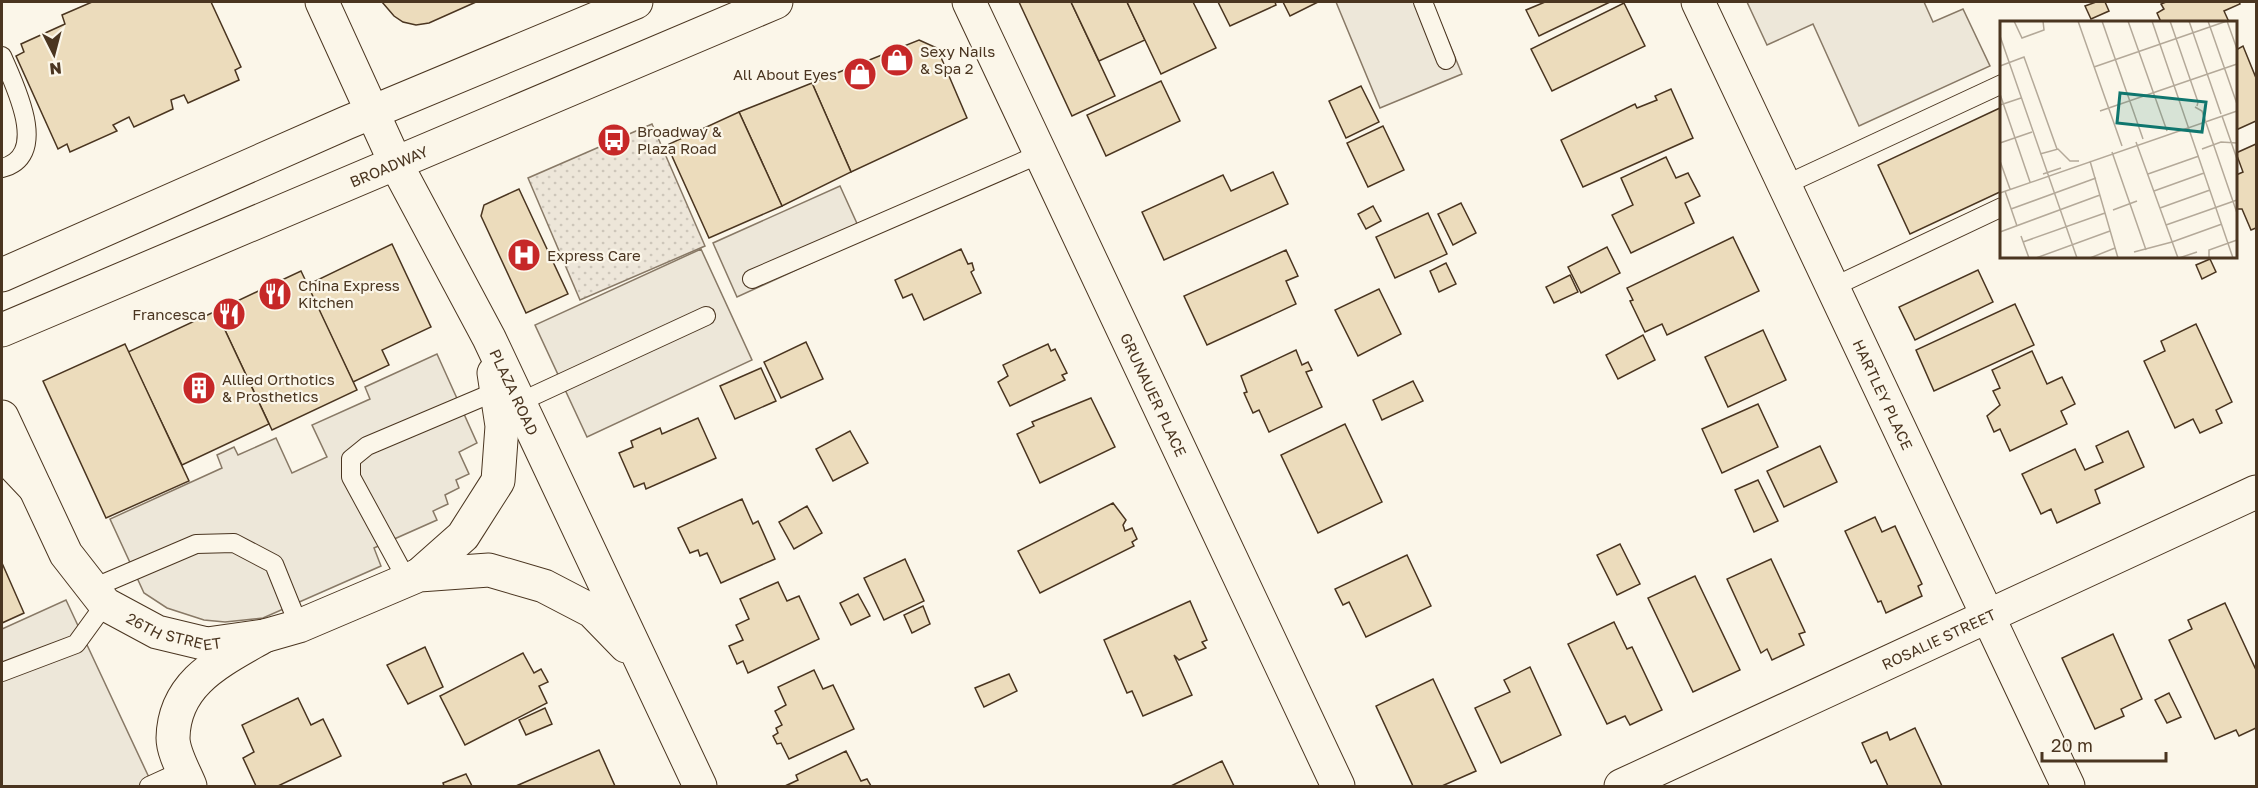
<svg xmlns="http://www.w3.org/2000/svg" width="2258" height="788" font-family="'Golos Text',sans-serif">
  <style>
    .grass { fill: url(#grass-dots); stroke: #887966; stroke-width: 1.5 }
    .parking { fill: #ede7d9; stroke: #887966; stroke-width: 1.5 }
    .building { fill: #ecdcbc; stroke: #4a3520; stroke-width: 1.5 }
    .lines { fill: none; stroke-linecap: round; stroke-linejoin: round }
    .service-casing { stroke: #4a3520; stroke-width: 20 }
    .minor-casing { stroke: #4a3520; stroke-width: 35 }
    .tertiary-casing { stroke: #4a3520; stroke-width: 35 }
    .primary-casing { stroke: #4a3520; stroke-width: 35 }
    .service { stroke: #fbf6e9; stroke-width: 18 }
    .minor { stroke: #fbf6e9; stroke-width: 33 }
    .tertiary { stroke: #fbf6e9; stroke-width: 33 }
    .primary { stroke: #fbf6e9; stroke-width: 33 }
    .labels { text-anchor: middle; dominant-baseline: central; stroke-width: 4.5; stroke-linejoin: round; paint-order: stroke }
    .poi-label { font-size: 15px; fill: #4a3520; stroke: #fbf6e9; text-anchor: start }
    .street-label { font-size: 15px; fill: #4a3520; stroke: #fbf6e9 }
    .inset-road { fill: none; stroke: #b4a999; stroke-width: 1.5 }
    .view { fill: #0f766e; fill-opacity: 0.15; stroke: #0f766e; stroke-width: 3 }
    .inset-edge { fill: none; stroke: #4a3520; stroke-width: 3 }
  </style>
  <defs>
    <pattern id="grass-dots" width="8" height="8" patternUnits="userSpaceOnUse" patternTransform="scale(1.5)"><rect width="8" height="8" fill="#ede6d9"/><path d="M2 2h.1M6 6h.1" fill="none" stroke="#cdc6ba" stroke-width="1.8" stroke-linecap="round"/></pattern>
  </defs>
  <rect width="100%" height="100%" fill="#fbf6e9"/>
  <!-- grass -->
  <path class="grass" d="M652,124L705,246L580,300L528,178Z"/>
  <!-- parking -->
  <g class="parking">
    <path d="M1336,2H1432L1462,74L1380,108Z"/>
    <path d="M1747,2H1924L1933,22L1963,9L1990,66L1859,126L1813,24L1767,45Z"/>
    <path d="M840,186L864,239L737,297L713,243Z"/>
    <path d="M701,249L752,360L587,437L535,325Z"/>
    <path d="M437,354L477,443L459,452L469,474L456,480L459,488L445,495L448,504L433,511L437,520L374,548L381,566L263,618L225,622L204,620L167,608L144,593L110,519L222,468L217,455L234,447L238,455L276,438L292,473L327,457L312,425L370,399L365,387Z"/>
    <path d="M66,600L153,786H2V629Z"/>
  </g>
  <!-- building -->
  <g class="building">
    <path d="M92,2H211L241,67L235,70L239,80L188,103L184,95L171,100L173,109L134,127L129,117L113,125L117,131L70,152L67,144L58,149L16,56L24,52L21,44L65,24L62,15Z"/>
    <path d="M382,2H476L429,23L416,25L403,22L394,16Z"/>
    <path d="M1019,2H1071L1115,96L1072,116Z"/>
    <path d="M1071,2H1127L1145,40L1099,61Z"/>
    <path d="M1127,2H1193L1216,48L1161,74Z"/>
    <path d="M1218,2H1275L1276,5L1230,26Z"/>
    <path d="M1283,2H1318L1290,16Z"/>
    <path d="M1545,2H1610L1539,36L1526,10Z"/>
    <path d="M2096,2H2105L2109,11L2091,19L2085,6Z"/>
    <path d="M2166,2H2239L2240,4L2224,11L2229,22H2161L2157,13L2164,9L2161,4Z"/>
    <path d="M1624,3L1645,46L1552,91L1531,49Z"/>
    <path d="M919,40L937,48L967,118L851,172L812,83Z"/>
    <path d="M2243,46L2256,78V121L2236,130V50Z"/>
    <path d="M1161,81L1180,121L1106,156L1087,115Z"/>
    <path d="M812,83L851,172L782,206L739,112Z"/>
    <path d="M1361,86L1379,122L1346,138L1329,101Z"/>
    <path d="M1671,89L1693,138L1583,187L1561,140L1635,104L1637,108L1657,100L1655,96Z"/>
    <path d="M2002,107V191L1910,234L1878,165Z"/>
    <path d="M739,112L782,206L709,238L667,145Z"/>
    <path d="M1383,126L1404,170L1368,187L1347,143Z"/>
    <path d="M2256,144V228L2251,230L2242,209H2236V175L2243,172L2236,153Z"/>
    <path d="M1666,157L1676,178L1688,173L1700,196L1685,203L1694,223L1631,253L1612,215L1633,205L1621,178Z"/>
    <path d="M1273,172L1288,204L1164,260L1142,212L1223,175L1231,191Z"/>
    <path d="M519,189L568,294L526,313L481,216L484,205Z"/>
    <path d="M1461,203L1476,233L1453,245L1438,214Z"/>
    <path d="M1373,206L1381,221L1366,229L1358,214Z"/>
    <path d="M1428,213L1447,254L1395,278L1376,237Z"/>
    <path d="M1733,237L1759,291L1667,335L1662,324L1645,332L1630,301L1633,300L1627,288Z"/>
    <path d="M392,244L431,327L382,350L389,365L353,382L307,285Z"/>
    <path d="M1607,247L1620,273L1581,293L1568,267Z"/>
    <path d="M961,249L968,264L972,263L974,270L971,272L981,293L924,320L912,294L903,298L895,280Z"/>
    <path d="M1286,250L1298,276L1286,281L1296,304L1207,345L1184,296Z"/>
    <path d="M2210,259L2216,272L2202,279L2196,265Z"/>
    <path d="M1446,263L1456,284L1439,292L1430,271Z"/>
    <path d="M1978,270L1993,302L1915,340L1899,307Z"/>
    <path d="M301,271L357,390L272,430L216,311Z"/>
    <path d="M1570,275L1578,292L1554,303L1546,287Z"/>
    <path d="M1379,289L1401,334L1358,356L1335,310Z"/>
    <path d="M2015,304L2034,345L1934,391L1916,350Z"/>
    <path d="M216,311L269,424L182,465L128,352Z"/>
    <path d="M2196,324L2232,402L2216,410L2222,423L2200,433L2193,419L2175,428L2144,361L2165,351L2161,341Z"/>
    <path d="M1763,330L1786,380L1728,407L1705,357Z"/>
    <path d="M1643,335L1655,360L1618,379L1606,355Z"/>
    <path d="M806,342L823,379L781,398L764,362Z"/>
    <path d="M125,344L189,481L106,518L43,381Z"/>
    <path d="M1048,344L1051,351L1055,349L1067,373L1062,375L1065,380L1010,406L998,382L1008,376L1003,365Z"/>
    <path d="M1296,350L1302,365L1308,362L1312,370L1306,372L1322,407L1269,432L1259,410L1253,413L1244,393L1247,392L1241,376Z"/>
    <path d="M2032,351L2047,384L2062,377L2075,404L2061,411L2067,424L2010,451L2000,429L1994,432L1987,416L2000,405L1993,391L2000,388L1992,370Z"/>
    <path d="M761,368L776,401L735,419L720,386Z"/>
    <path d="M1413,381L1423,401L1382,420L1373,400Z"/>
    <path d="M1091,398L1115,447L1040,483L1017,434L1034,426L1032,422Z"/>
    <path d="M1758,404L1778,447L1722,473L1702,429Z"/>
    <path d="M698,418L716,458L646,489L644,483L634,487L619,453L633,447L631,441L660,428L662,434Z"/>
    <path d="M1345,424L1382,502L1318,533L1281,455Z"/>
    <path d="M850,431L868,463L833,481L816,449Z"/>
    <path d="M2128,431L2144,467L2095,490L2100,503L2057,523L2051,509L2041,514L2022,474L2075,449L2085,470L2103,462L2096,446Z"/>
    <path d="M1820,446L1837,482L1784,507L1767,471Z"/>
    <path d="M1758,480L1778,521L1754,532L1735,490Z"/>
    <path d="M742,499L753,524L758,521L775,559L721,583L707,553L700,556L698,550L690,553L678,528Z"/>
    <path d="M1113,503L1126,520L1123,525L1125,531L1132,528L1137,539L1132,542L1134,546L1040,593L1018,551Z"/>
    <path d="M807,506L822,533L794,549L779,522Z"/>
    <path d="M1875,517L1882,532L1895,526L1922,584L1918,586L1922,596L1886,613L1881,601L1878,602L1845,531Z"/>
    <path d="M1620,544L1640,584L1617,595L1597,555Z"/>
    <path d="M1407,555L1431,606L1366,637L1349,602L1343,605L1335,589Z"/>
    <path d="M905,559L924,601L884,620L864,578Z"/>
    <path d="M1771,559L1805,632L1799,634L1804,645L1772,660L1767,649L1761,653L1727,579Z"/>
    <path d="M2,563L24,613L2,623Z"/>
    <path d="M1695,576L1740,670L1693,692L1648,598Z"/>
    <path d="M778,582L787,601L799,596L819,639L748,673L743,661L737,664L729,646L743,640L736,625L749,619L740,599Z"/>
    <path d="M858,594L870,616L851,625L840,603Z"/>
    <path d="M1190,601L1207,640L1202,642L1206,648L1179,660L1174,655L1192,695L1143,716L1132,691L1127,693L1104,640Z"/>
    <path d="M2225,603L2256,670V728L2239,736L2236,730L2215,739L2169,640L2192,629L2188,620Z"/>
    <path d="M923,606L930,624L912,633L904,615Z"/>
    <path d="M1614,622L1627,649L1632,647L1662,710L1630,725L1625,716L1607,724L1568,644Z"/>
    <path d="M2113,634L2142,699L2121,709L2124,716L2095,729L2062,658Z"/>
    <path d="M425,647L443,687L408,704L387,665Z"/>
    <path d="M523,653L534,673L541,669L548,682L539,686L547,703L465,745L440,696Z"/>
    <path d="M1530,667L1561,735L1501,763L1475,708L1510,692L1504,680Z"/>
    <path d="M814,670L823,689L833,685L854,729L789,759L781,743L777,744L773,736L778,733L776,728L782,725L775,711L786,705L778,687Z"/>
    <path d="M1009,674L1017,691L984,707L975,688Z"/>
    <path d="M1433,679L1476,771L1442,786H1413L1376,706Z"/>
    <path d="M2169,693L2181,717L2167,723L2155,700Z"/>
    <path d="M298,698L311,725L323,719L341,756L278,786H256L243,758L254,752L242,725Z"/>
    <path d="M545,708L552,724L526,735L519,720Z"/>
    <path d="M1915,728L1942,786H1888L1876,760L1871,763L1862,743L1887,732L1890,740Z"/>
    <path d="M599,750L615,786H516Z"/>
    <path d="M846,751L861,781L867,779L871,786H785L798,780L796,775Z"/>
    <path d="M1222,761L1234,786H1171Z"/>
    <path d="M466,774L472,786H444L443,783Z"/>
  </g>
  <g class="lines">
    <defs>
      <g id="service">
        <path d="M1423,2L1446,60"/>
        <path d="M2,56C14,84 51,156 2,168"/>
        <path d="M1785,185L2002,84"/>
        <path d="M752,279L1040,154"/>
        <path d="M1833,287L2002,207"/>
        <path d="M520,402L706,316"/>
        <path d="M407,580L351,477V459L367,446L497,391"/>
        <path d="M93,588L196,544L234,543L274,564L299,626"/>
        <path d="M2,672L76,644L105,604"/>
        <path d="M149,786L184,770"/>
      </g>
      <g id="minor">
        <path id="s1" d="M969,2L1338,786"/>
        <path id="s2" d="M1698,2L2068,786"/>
        <path d="M190,786C185,773 173,753 173,738C174,682 221,661 264,636"/>
        <path id="s3" d="M1621,786L2256,492"/>
      </g>
      <g id="tertiary">
        <path id="s4" d="M322,2L396,164L489,338L700,786"/>
        <path id="s5" d="M2,417L66,554L105,604L157,632L207,644L264,636L299,626L419,575L489,570L544,586L592,611L626,646"/>
        <path d="M419,575L463,536L498,481L502,426L494,373"/>
      </g>
      <g id="primary">
        <path d="M2,275L346,123L636,2"/>
        <path id="s6" d="M2,330L776,2"/>
        <path d="M2,453L35,488"/>
      </g>
    </defs>
    <!-- service casing -->
    <use href="#service" class="service-casing"/>
    <!-- minor casing -->
    <use href="#minor" class="minor-casing"/>
    <!-- tertiary casing -->
    <use href="#tertiary" class="tertiary-casing"/>
    <!-- primary casing -->
    <use href="#primary" class="primary-casing"/>
    <!-- service -->
    <use href="#service" class="service"/>
    <!-- minor -->
    <use href="#minor" class="minor"/>
    <!-- tertiary -->
    <use href="#tertiary" class="tertiary"/>
    <!-- primary -->
    <use href="#primary" class="primary"/>
  </g>
  <!-- icons -->
  <defs>
    <symbol id="shop-disc" viewBox="-11 -11 22 22"><circle r="9.5" fill="#c62828" stroke="#fbf6e9"/><path d="M-5-2.5h2.3a2.7 3.5 0 0 1 5.4 0H5L5.5 6h-11ZM-1.5-2.5h3a1.5 2.3 0 0 0-3 0Z" fill="#fff"/></symbol>
    <symbol id="bus-disc" viewBox="-11 -11 22 22"><circle r="9.5" fill="#c62828" stroke="#fbf6e9"/><path d="M-5-6H5V4H4V6H2V4H-2V6H-4V4H-5ZM-3.5-4V0h7V-4ZM-3.5 1.2v1.5H-2V1.2ZM2 1.2v1.5H3.5V1.2Z" fill="#fff"/></symbol>
    <symbol id="hospital-disc" viewBox="-11 -11 22 22"><circle r="9.5" fill="#c62828" stroke="#fbf6e9"/><path d="M-5-5h3v3.5h4V-5h3V5h-3V1.5h-4V5h-3Z" fill="#fff"/></symbol>
    <symbol id="restaurant-disc" viewBox="-11 -11 22 22"><circle r="9.5" fill="#c62828" stroke="#fbf6e9"/><path d="M-5-6h1v4h1v-4h1v4h1v-4h1v5L-1.5 .5V6h-2V.5L-5-1ZM5-6V6H3V1.5H1.5Q1.5-4 5-6Z" fill="#fff"/></symbol>
    <symbol id="building-disc" viewBox="-11 -11 22 22"><circle r="9.5" fill="#c62828" stroke="#fbf6e9"/><path d="M-4-6H4V6H1V3H-1V6H-4ZM-2.5-4.3h1.7v1.8h-1.7ZM.8-4.3h1.7v1.8H.8ZM-2.5-1h1.7V.8h-1.7ZM.8-1h1.7V.8H.8Z" fill="#fff"/></symbol>
  </defs>
  <g fill-rule="evenodd">
    <use href="#shop-disc" x="878" y="41" width="38" height="38"/>
    <use href="#shop-disc" x="841" y="55" width="38" height="38"/>
    <use href="#bus-disc" x="595" y="121" width="38" height="38"/>
    <use href="#hospital-disc" x="505" y="236" width="38" height="38"/>
    <use href="#restaurant-disc" x="256" y="275" width="38" height="38"/>
    <use href="#restaurant-disc" x="210" y="295" width="38" height="38"/>
    <use href="#building-disc" x="180" y="369" width="38" height="38"/>
  </g>
  <g class="labels">
    <!-- poi labels -->
    <g class="poi-label">
      <text x="920" y="51">Sexy Nails<tspan x="920" dy="17">&amp; Spa 2</tspan></text>
      <text x="837" y="74" text-anchor="end">All About Eyes</text>
      <text x="637" y="131">Broadway &amp;<tspan x="637" dy="17">Plaza Road</tspan></text>
      <text x="547" y="255">Express Care</text>
      <text x="298" y="285">China Express<tspan x="298" dy="17">Kitchen</tspan></text>
      <text x="206" y="314" text-anchor="end">Francesca</text>
      <text x="222" y="379">Allied Orthotics<tspan x="222" dy="17">&amp; Prosthetics</tspan></text>
    </g>
    <!-- street labels -->
    <g class="street-label">
      <text stroke="none"><textPath href="#s6" startOffset="420">BROADWAY</textPath></text>
      <text stroke="none"><textPath href="#s4" startOffset="435">PLAZA ROAD</textPath></text>
      <text stroke="none"><textPath href="#s1" startOffset="434">GRUNAUER PLACE</textPath></text>
      <text stroke="none"><textPath href="#s2" startOffset="434">HARTLEY PLACE</textPath></text>
      <text stroke="none"><textPath href="#s5" startOffset="290">26TH STREET</textPath></text>
      <text stroke="none"><textPath href="#s3" startOffset="350">ROSALIE STREET</textPath></text>
    </g>
  </g>
  <!-- overview -->
  <g transform="translate(2000 21)">
    <rect width="237" height="237" fill="#fbf6e9"/>
    <path class="inset-road" d="M14,0L22,17L44,9L43,0M78,0L122,125M102,0L143,118M128,0L167,110M152,0L233,237M170,0L198,81L197,85M189,0L221,93M208,0L237,83M227,0L237,28M0,15L77,237M0,45L24,36L57,128M94,46L227,0M0,73L30,161M0,84L21,77M195,86L202,90L237,192M100,90L237,43M222,95L237,138M136,121L178,237M0,122L32,111M202,128L221,121L237,122M112,131L146,229M40,133L58,128L70,140H79M0,140L10,168M90,140L118,237M43,153L61,147M148,153L199,135M5,170L17,205M154,170L204,152M0,172L237,90M160,187L210,169M11,188L96,157M113,189L137,180M166,204L237,179M0,211L100,174M21,215L29,237M23,221L105,192M172,221L222,203M134,231L172,221M36,237L110,210M90,237L115,227M179,237L197,231M209,237V229L237,219"/>
    <path class="view" d="M120,72L206,81L202,111L117,102Z"/>
    <rect width="237" height="237" class="inset-edge"/>
  </g>
  <!-- border -->
  <rect width="2258" height="788" fill="none" stroke="#4a3520" stroke-width="6"/>
  <!-- north arrow -->
  <g transform="translate(54 54) rotate(174)" stroke="#fbf6e9" stroke-width="4.5" paint-order="stroke">
  <path d="M0-4.5L10 22L0 15L-10 22Z" fill="#4a3520"/>
  <text y="-9" font-size="16" font-weight="bold" text-anchor="middle" fill="#4a3520">N</text>
  </g>
  <!-- scale -->
  <path d="M2042 752v9h124v-9" fill="none" stroke="#4a3520" stroke-width="3"/>
  <text x="2051" y="752" font-size="18" fill="#4a3520" stroke="#fbf6e9" stroke-width="4.5" paint-order="stroke">20 m</text>
</svg>
